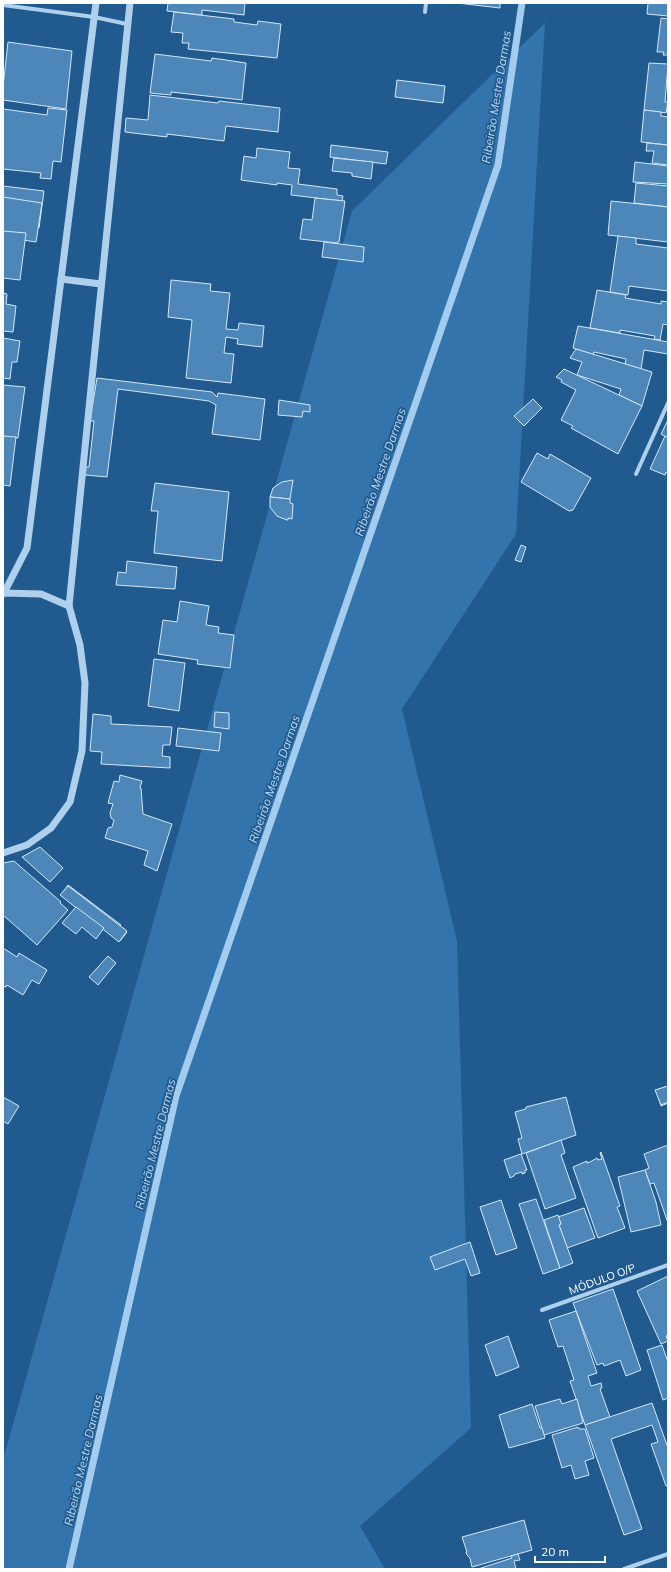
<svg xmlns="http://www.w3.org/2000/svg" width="671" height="1572" font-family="Mulish,sans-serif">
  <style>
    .green { fill: #3474ac }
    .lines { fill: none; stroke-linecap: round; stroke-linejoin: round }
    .stream { stroke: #a3ccee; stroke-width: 7 }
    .building { fill: #4d86b8; stroke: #d4e8f9 }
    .minor { stroke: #afd0ec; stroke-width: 4 }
    .tertiary { stroke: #afd0ec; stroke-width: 7 }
    .labels { text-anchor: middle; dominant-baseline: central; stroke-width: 3.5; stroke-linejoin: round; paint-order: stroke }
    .street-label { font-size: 11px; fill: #fff; stroke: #205a8e }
    .water-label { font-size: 12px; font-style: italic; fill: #bbdaf3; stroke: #205a8e }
  </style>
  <rect width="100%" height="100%" fill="#205a8e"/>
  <!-- green -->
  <path class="green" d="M545,23L516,534L402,709L457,941L471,1428L360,1526L385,1569H3V1460L352,211Z"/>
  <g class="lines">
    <!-- stream -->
    <path class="stream" d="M69,1569L176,1096L498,165L522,3"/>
  </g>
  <!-- building -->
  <g class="building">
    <path d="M168,3H245L244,15L202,10V15L167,11Z"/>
    <path d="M457,3H500V8Z"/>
    <path d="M648,3H668V16L647,14Z"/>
    <path d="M174,12L234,19V22L257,25L258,21L281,24L277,58L188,49L189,43H182L183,33L171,32Z"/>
    <path d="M661,18L668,19V55H663L664,52H657Z"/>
    <path d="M8,42L72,51L66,109L3,100V87Z"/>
    <path d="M155,54L211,61L212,58L246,63L242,100L171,92V95L150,93Z"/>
    <path d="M649,63L668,64L665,102H668L666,113L644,110Z"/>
    <path d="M397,80L445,86L443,103L395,97Z"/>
    <path d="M150,95L218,103L219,101L280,108L278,132L226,126L224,141L167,134V137L125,132L126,118L148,120Z"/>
    <path d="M48,108L67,110L61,162L53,161L51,179L40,178L41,173L3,169V109L47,115Z"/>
    <path d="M644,110L661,112V116L668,117V145L641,142Z"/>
    <path d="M647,143L668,145V165L652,163L654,151H646Z"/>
    <path d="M331,145L388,152L386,164L330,157Z"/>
    <path d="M257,148L290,152L288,168L300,169L298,184L337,189V195L343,196L342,201L291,195L292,185L277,183V185L241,180L244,156L256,158Z"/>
    <path d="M334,158L373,162L371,179L352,176V173L332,171Z"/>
    <path d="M635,162L668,166V184L633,182Z"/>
    <path d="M636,183L668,186V207L634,203Z"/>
    <path d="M3,186L44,191L39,228L3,224Z"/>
    <path d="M3,197L42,203L36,242L3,237Z"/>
    <path d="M315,198L345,201L339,242H338L337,243L300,239L303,219L312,220Z"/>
    <path d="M611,201L668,207V242L608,235Z"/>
    <path d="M3,231L26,233L20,280L3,278Z"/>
    <path d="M618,236L636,238V244L668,248V291L629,286L628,295L610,292Z"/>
    <path d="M324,242L364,247L363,262L322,257Z"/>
    <path d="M171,280L211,284L210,291L230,293L226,329L238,330L239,323L264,326L262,347L237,344L238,339L226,337L224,353L234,354L231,383L186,378L192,320L168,317Z"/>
    <path d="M597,290L626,295L625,298L661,304V301L668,302V325L663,324L660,340L654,339L655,336L620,330V333L590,328Z"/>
    <path d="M3,293L7,294L6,304L16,306L13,332L3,331Z"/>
    <path d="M578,326L668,342V354L644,350L641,369L625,364L626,359L594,352L593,355L573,348Z"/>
    <path d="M3,338L20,341L17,362H12L10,379L3,378Z"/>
    <path d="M576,349L652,372L642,406L619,395L621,389L577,375L582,362L570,358Z"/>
    <path d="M564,369L642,406L618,454L571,428L573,426L561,420L576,390L561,382L562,380L556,377Z"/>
    <path d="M97,378L212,392L217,397L218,393L265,399L260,440L212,434L216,405L209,401L118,389L107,477L85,475L86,467H89L94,421H90Z"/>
    <path d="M3,385L25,387L18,438L3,436Z"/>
    <path d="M533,399L542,408L524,426L514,416Z"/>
    <path d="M279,400L310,405V412L303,411L302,417L278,415Z"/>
    <path d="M668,420V438L661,434Z"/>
    <path d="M3,436L16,437L10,486L3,485Z"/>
    <path d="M665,436L668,438V473L666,472L665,475L650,469Z"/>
    <path d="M537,453L548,459L550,454L591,478L573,510L569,511L521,482Z"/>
    <path d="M293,480L290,499L270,497L273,488L282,482Z"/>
    <path d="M155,483L229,492L222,561L154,553L158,511H151Z"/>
    <path d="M270,497L290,499V503L293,504L292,519L288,518V520H287L277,516L270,507Z"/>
    <path d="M521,545L526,547L521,562L515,560Z"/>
    <path d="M127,561L177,567L175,589L116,585L118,572L126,573Z"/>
    <path d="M180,601L209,606L206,625L219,627L218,633L234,635L230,668L197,664L198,660L158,654L163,620L177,622Z"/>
    <path d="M154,659L185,663L179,711L148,706Z"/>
    <path d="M215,712L229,713V729L214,727Z"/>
    <path d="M93,714L111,716V724L172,727L170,745H163L162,756L170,757V768L101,764L102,752L90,751Z"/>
    <path d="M178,728L221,733L219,751L176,746Z"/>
    <path d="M120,775L142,781L140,788H141L143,814L172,824L157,871L144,865L148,851L105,838L108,828L112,827L114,820L111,818L110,813L113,804L108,803L114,781L119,782Z"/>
    <path d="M40,847L63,868L50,882L22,857Z"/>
    <path d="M14,861L61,902L60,903L68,910L37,945L3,915V863Z"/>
    <path d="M68,885L121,925L120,926L127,932L120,941L61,895Z"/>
    <path d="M68,886L127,931L119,942L60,895Z"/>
    <path d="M76,907L104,928L96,939L82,927L76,934L62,923Z"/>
    <path d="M3,948L17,957L19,953L47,970L39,984L32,980L23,995L7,985L6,987L3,986Z"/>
    <path d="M108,956L116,963L98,985L89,977Z"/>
    <path d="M668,1086V1103L661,1106L656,1090Z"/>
    <path d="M668,1086V1102L661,1105L655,1090Z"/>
    <path d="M3,1097L19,1106L8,1124L3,1121Z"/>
    <path d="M566,1097L576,1135L522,1154L518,1139L522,1138L515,1112L526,1109V1107Z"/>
    <path d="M561,1140L565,1153L561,1155L576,1198L545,1209L526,1153Z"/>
    <path d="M668,1145V1223L654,1183L650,1184L645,1170L649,1168L644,1154Z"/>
    <path d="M601,1152L620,1206L617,1207L625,1228L598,1238L573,1167L587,1161V1163L590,1162L597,1158L598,1160L602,1159L600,1153Z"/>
    <path d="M521,1154L527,1170H525V1173L522,1174V1172L515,1174L514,1176L510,1178L504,1160Z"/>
    <path d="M645,1170L656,1202L661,1225L631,1232L618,1177Z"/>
    <path d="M536,1199L560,1268L543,1274L519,1204Z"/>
    <path d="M501,1200L517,1248L496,1255L480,1207Z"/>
    <path d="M584,1208L595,1238L567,1248L559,1225L561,1224L558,1217Z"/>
    <path d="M558,1215L561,1224L559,1225L573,1263L560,1268L544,1220Z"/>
    <path d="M470,1242L480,1273L471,1276L465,1259L435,1270L430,1257Z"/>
    <path d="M668,1276V1335L666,1336L668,1341L661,1344L637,1291Z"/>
    <path d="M613,1289L641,1370L626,1376L620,1360L604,1366L603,1363L597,1365L573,1303Z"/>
    <path d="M576,1311L597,1373L588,1376L591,1386L601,1383L602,1388L600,1389L610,1417L585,1425L570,1381L574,1380L563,1346L558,1347L549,1320Z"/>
    <path d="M508,1336L519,1367L496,1376L485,1345Z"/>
    <path d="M662,1345L668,1362V1398L663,1400L647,1350Z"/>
    <path d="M560,1399L562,1404L577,1399L583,1423L544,1435L535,1406Z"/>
    <path d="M652,1403L668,1448V1485L666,1486L651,1444L658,1442L652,1425L611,1439L642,1529L624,1535L585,1425Z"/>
    <path d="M532,1404L540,1428H542L545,1438L509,1448L499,1415Z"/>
    <path d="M578,1427L579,1429H585L594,1458L585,1461L589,1475L575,1479L571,1465L562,1468L552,1435Z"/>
    <path d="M524,1520L532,1550L472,1567L470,1558L467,1555L466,1552H467L462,1537Z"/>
    <path d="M518,1554L520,1560L514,1561L516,1569H478L512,1558L511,1556Z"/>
  </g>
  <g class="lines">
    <!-- minor -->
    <g class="minor">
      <path d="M3,5L94,17L127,24"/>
      <path d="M425,12L426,3"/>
      <path d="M636,474L668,403"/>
      <path d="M542,1310L668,1265"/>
      <path d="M624,1569L668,1554"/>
    </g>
    <!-- tertiary -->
    <g class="tertiary">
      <path d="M61,279L101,284"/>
      <path d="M4,593L27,548L96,3"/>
      <path d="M3,594L4,593L41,594L69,606L80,645L85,683L82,751L70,802L51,828L27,845L3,853"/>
      <path d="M69,606L130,3"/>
    </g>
  </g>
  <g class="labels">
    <!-- street labels -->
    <g class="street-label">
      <text transform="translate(602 1279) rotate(-20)">MÓDULO O/P</text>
    </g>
    <!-- water labels -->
    <g class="water-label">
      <text transform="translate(496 97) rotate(-81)">Ribeirão Mestre Darmas</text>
      <text transform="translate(380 472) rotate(-71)">Ribeirão Mestre Darmas</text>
      <text transform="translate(274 779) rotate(-71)">Ribeirão Mestre Darmas</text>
      <text transform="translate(155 1144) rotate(-76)">Ribeirão Mestre Darmas</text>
      <text transform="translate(83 1460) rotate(-77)">Ribeirão Mestre Darmas</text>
    </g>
  </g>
  <!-- border -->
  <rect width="671" height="1572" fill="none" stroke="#ffffff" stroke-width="8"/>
  <!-- scale -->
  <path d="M535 1556v6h70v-6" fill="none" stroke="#ffffff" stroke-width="2"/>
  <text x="541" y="1556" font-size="12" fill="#ffffff" stroke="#205a8e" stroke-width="3" paint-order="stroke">20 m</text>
</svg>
